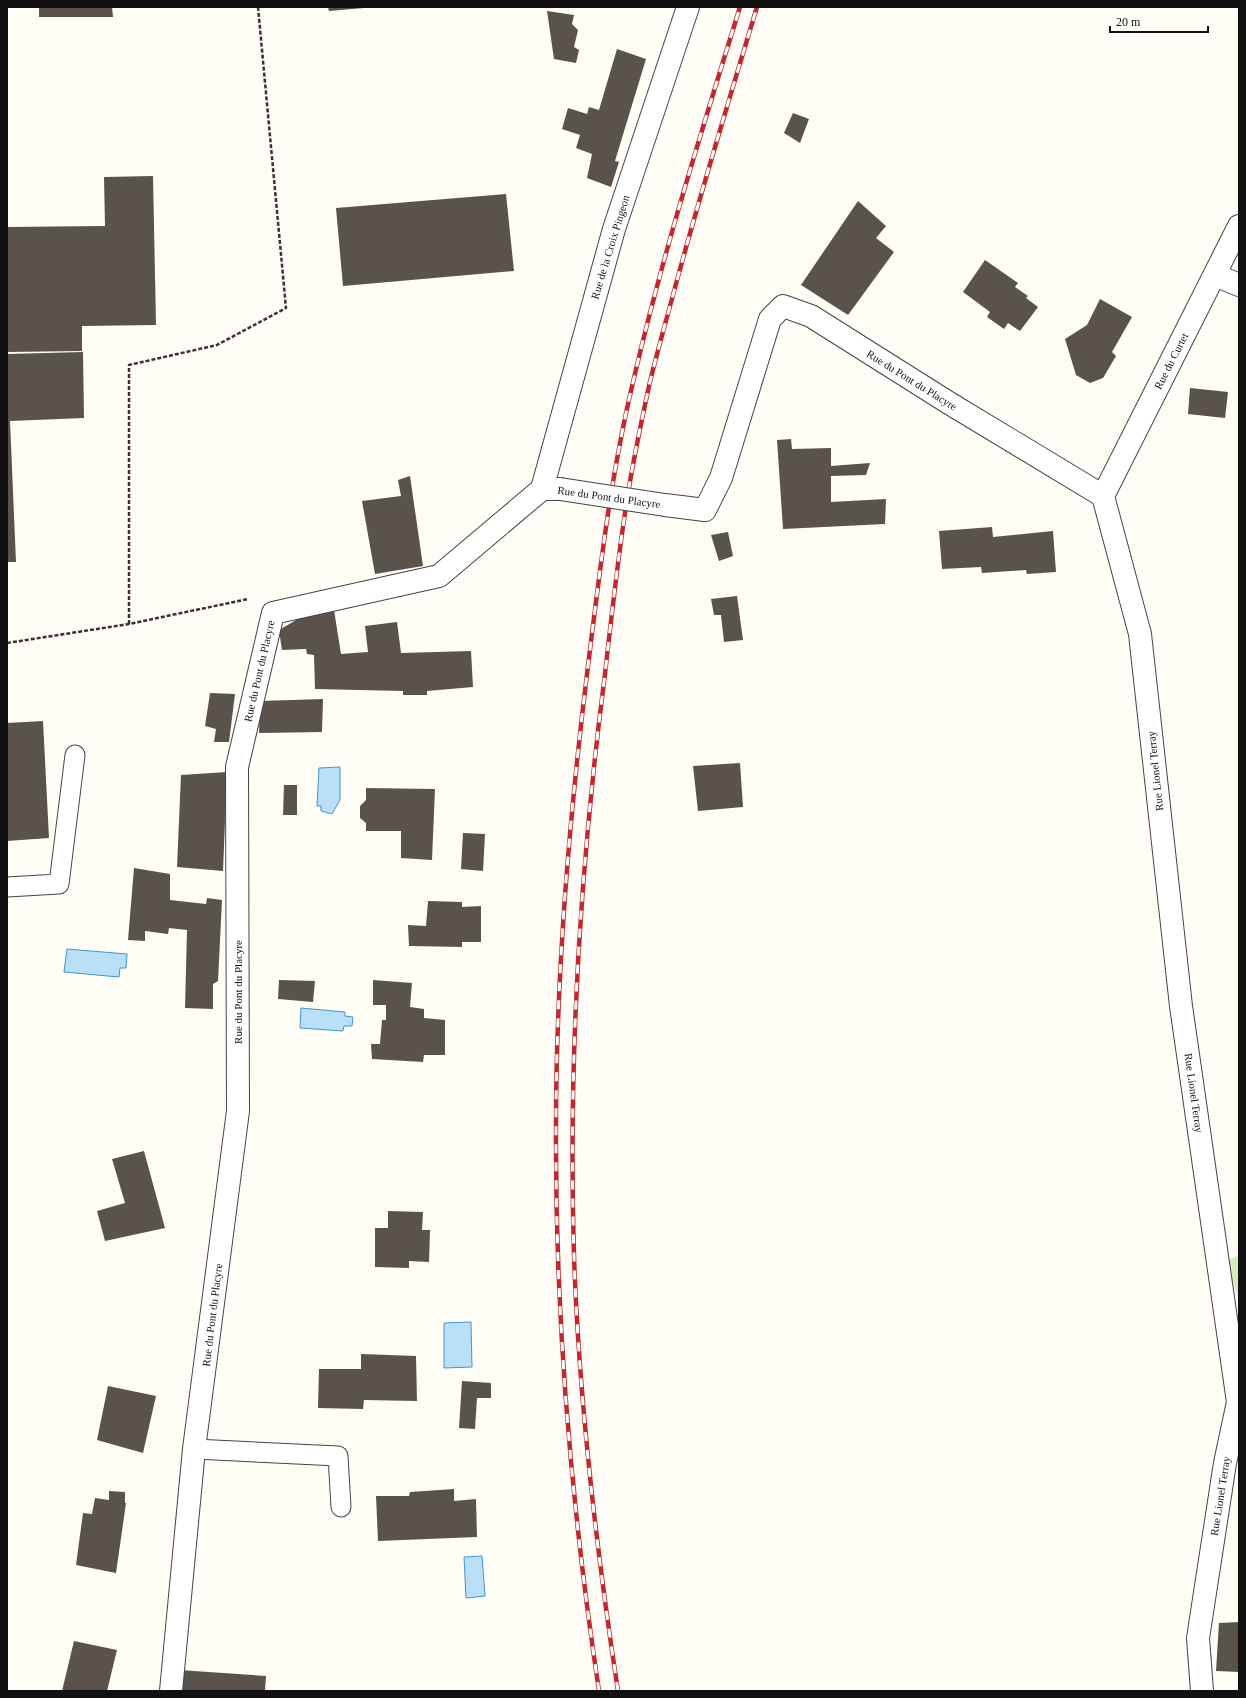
<svg xmlns="http://www.w3.org/2000/svg" width="1246" height="1698" font-family="'Times New Roman',serif">
  <style>
    .green { fill: #d5ebbd }
    .water { fill: #b9e0f7; stroke: #3f96cf }
    .building { fill: #5a524d }
    .lines { fill: none; stroke-linecap: round; stroke-linejoin: round }
    .lane-casing { stroke: #444; stroke-width: 21 }
    .street-casing { stroke: #444; stroke-width: 24 }
    .path { stroke: #333; stroke-width: 2.5; stroke-dasharray: 4 2; stroke-linecap: butt }
    .lane { stroke: #fff; stroke-width: 19 }
    .street { stroke: #fff; stroke-width: 22 }
    .rail-casing { stroke: #c4262e; stroke-width: 4.5 }
    .rail { stroke: #fff; stroke-width: 3; stroke-dasharray: 9; stroke-linecap: butt }
    .street-bridge-casing { stroke: #444; stroke-width: 24; stroke-linecap: butt }
    .street-bridge { stroke: #fff; stroke-width: 22 }
    .labels { text-anchor: middle; dominant-baseline: central; stroke-width: 4; stroke-linejoin: round; paint-order: stroke }
    .street-label { font-size: 11px; fill: #111; stroke: #fff }
  </style>
  <rect width="100%" height="100%" fill="#fffdf5"/>
  <!-- green -->
  <path class="green" d="M1239,1255V1299L1225,1262Z"/>
  <!-- water -->
  <g class="water">
    <path d="M340,767V800L332,814L321,811V806H317L319,768Z"/>
    <path d="M67,949L127,954L126,968H120L119,977L64,972Z"/>
    <path d="M301,1008L345,1012V1016L353,1017L352,1026H344L343,1031L300,1028Z"/>
    <path d="M471,1322L472,1367L444,1368V1323Z"/>
    <path d="M482,1556L485,1596L466,1598L464,1557Z"/>
  </g>
  <!-- building -->
  <g class="building">
    <path d="M39,7H112L113,17H39Z"/>
    <path d="M328,7H364V8L329,11Z"/>
    <path d="M547,11L574,15L572,24L578,30L574,47L579,50L576,63L554,59Z"/>
    <path d="M617,49L646,59L615,161L619,162L611,187L587,178L592,154L576,148L580,135L562,129L568,108L587,114L589,107L599,110Z"/>
    <path d="M793,113L809,119L800,143L784,133Z"/>
    <path d="M153,176L156,325L82,326V351L7,352V227L105,226L104,177Z"/>
    <path d="M506,194L514,271L343,286L336,208Z"/>
    <path d="M858,201L886,226L876,238L894,252L848,315L801,285Z"/>
    <path d="M985,260L1018,283L1015,287L1028,296L1026,298L1038,307L1020,331L1008,323L1004,329L987,317L990,312L963,292Z"/>
    <path d="M1100,299L1132,317L1112,352L1116,356L1103,378L1090,383L1076,375L1065,339L1087,325Z"/>
    <path d="M83,352L84,418L10,421L16,562H7V354Z"/>
    <path d="M1190,388L1228,392L1225,418L1188,414Z"/>
    <path d="M791,439L792,449L831,448V466L870,463L866,475L831,476V502L886,499L885,524L783,529L777,440Z"/>
    <path d="M410,476L423,566L375,574L362,501L401,496L398,480Z"/>
    <path d="M992,527L993,537L1053,531L1056,572L1027,574L1026,570L982,573L981,567L942,569L939,531Z"/>
    <path d="M728,532L733,556L719,561L711,535Z"/>
    <path d="M737,596L743,640L724,642L721,615H714L711,599Z"/>
    <path d="M334,610L341,654L368,652L365,626L397,622L401,653L471,651L473,687L427,691V695H403V691L315,689L314,655L307,654L306,649L282,650L279,630L303,616Z"/>
    <path d="M210,693L235,694L229,742H214L216,729L205,726Z"/>
    <path d="M323,699L322,732L259,733L260,701Z"/>
    <path d="M43,721L49,838L7,841V723Z"/>
    <path d="M740,763L743,807L698,811L693,766Z"/>
    <path d="M227,772L223,871L177,867L181,775Z"/>
    <path d="M284,785H297V815H283Z"/>
    <path d="M366,788L435,789L432,860L401,858V831H366V823L360,818V806L366,800Z"/>
    <path d="M463,833L485,834L483,871L461,869Z"/>
    <path d="M134,868L170,874V900L206,904L207,898L222,900L218,981L213,984V1009L185,1008L187,930L169,928L168,934L145,931V941L128,940Z"/>
    <path d="M428,901L462,902V907L481,906V942H462V947L409,946L408,925L426,926Z"/>
    <path d="M279,980L315,981L313,1002L278,999Z"/>
    <path d="M373,980L412,983L410,1007L424,1009V1018L445,1020V1055H424L423,1062L372,1059L371,1044H380L382,1020H386V1005H373Z"/>
    <path d="M144,1151L165,1228L105,1241L97,1211L125,1203L112,1159Z"/>
    <path d="M388,1211L423,1212L422,1230H430L429,1262L409,1261V1268L375,1267V1228H388Z"/>
    <path d="M361,1354L416,1356L417,1401L364,1400L363,1409L318,1408L319,1369H361Z"/>
    <path d="M462,1381L491,1383V1398H477L475,1429L459,1428Z"/>
    <path d="M108,1386L156,1396L143,1453L97,1440Z"/>
    <path d="M454,1489V1501L476,1499L477,1537L378,1541L376,1496H409L410,1492Z"/>
    <path d="M109,1491L125,1492V1503H126L116,1573L76,1565L83,1513L92,1514L95,1498L109,1500Z"/>
    <path d="M1239,1622V1672L1216,1671L1219,1623Z"/>
    <path d="M74,1641L117,1650L107,1691H62Z"/>
    <path d="M179,1670L266,1676L265,1691H177Z"/>
  </g>
  <g class="lines">
    <defs>
      <g id="lane">
        <path d="M7,887L59,884L75,755"/>
        <path d="M194,1449L338,1456L341,1507"/>
      </g>
      <g id="street">
        <path d="M1215,275L1239,285"/>
        <path d="M542,489L614,229L688,7"/>
        <path d="M1103,496L1140,634L1181,1006L1238,1402L1225,1463L1198,1638L1202,1691"/>
        <path d="M1103,496L1239,226"/>
        <path d="M665,505L705,510L721,478L770,319L783,306L811,316L949,403L1103,496"/>
        <path d="M171,1691L194,1449L238,1111L237,767L273,613L439,576L542,489H560"/>
      </g>
    </defs>
    <!-- lane casing -->
    <use href="#lane" class="lane-casing"/>
    <!-- street casing -->
    <use href="#street" class="street-casing"/>
    <!-- path -->
    <g class="path">
      <path d="M129,624V365L217,345L286,308L258,7"/>
      <path d="M7,643L129,624L248,599"/>
    </g>
    <!-- lane -->
    <use href="#lane" class="lane"/>
    <!-- street -->
    <use href="#street" class="street"/>
    <defs>
      <g id="rail">
        <path d="M599,1691C571,1505 555,1316 556,1127C556,973 569,819 588,666C600,569 611,473 634,378C663,253 702,130 740,7"/>
        <path d="M618,1691C596,1547 579,1401 574,1256C568,1061 580,867 605,674C611,620 617,566 625,513C631,470 640,428 649,386C656,356 665,325 673,295C699,198 728,103 757,7"/>
      </g>
    </defs>
    <!-- rail casing -->
    <use href="#rail" class="rail-casing"/>
    <!-- rail -->
    <use href="#rail" class="rail"/>
    <defs>
      <path id="street-bridge" d="M560,489L665,505"/>
    </defs>
    <!-- street-bridge casing -->
    <use href="#street-bridge" class="street-bridge-casing"/>
    <!-- street-bridge -->
    <use href="#street-bridge" class="street-bridge"/>
  </g>
  <g class="labels">
    <!-- street labels -->
    <g class="street-label">
      <text transform="translate(610 247) rotate(-73)">Rue de la Croix Pingeon</text>
      <text transform="translate(1171 361) rotate(-63)">Rue du Curtet</text>
      <text transform="translate(912 380) rotate(32)">Rue du Pont du Placyre</text>
      <text transform="translate(609 497) rotate(8)">Rue du Pont du Placyre</text>
      <text transform="translate(259 671) rotate(-77)">Rue du Pont du Placyre</text>
      <text transform="translate(1155 771) rotate(-96)">Rue Lionel Terray</text>
      <text transform="translate(238 992) rotate(-90)">Rue du Pont du Placyre</text>
      <text transform="translate(1194 1093) rotate(82)">Rue Lionel Terray</text>
      <text transform="translate(212 1315) rotate(-83)">Rue du Pont du Placyre</text>
      <text transform="translate(1220 1496) rotate(-81)">Rue Lionel Terray</text>
    </g>
  </g>
  <!-- border -->
  <rect width="1246" height="1698" fill="none" stroke="#111111" stroke-width="16"/>
  <!-- scale -->
  <path d="M1110 26v6h98v-6" fill="none" stroke="#111111" stroke-width="2"/>
  <text x="1116" y="26" font-size="12" fill="#111111" stroke="#ffffff" stroke-width="3" paint-order="stroke">20 m</text>
</svg>
